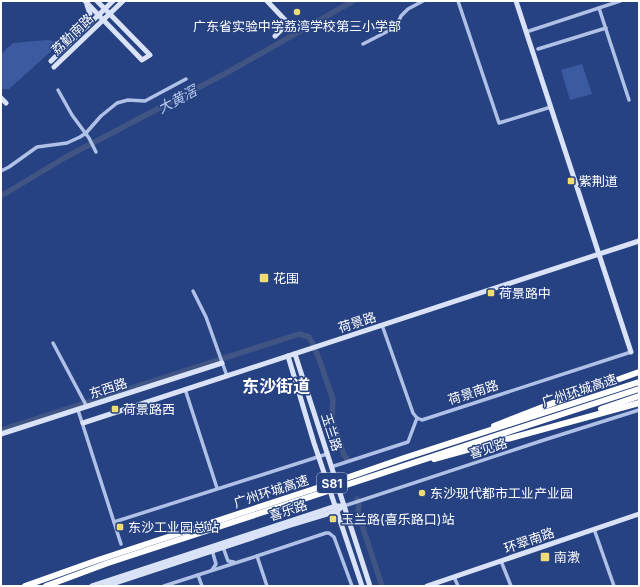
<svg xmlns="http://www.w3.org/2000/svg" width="640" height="587" font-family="Inter,'Noto Sans SC',sans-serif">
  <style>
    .green { fill: #3b5a9f }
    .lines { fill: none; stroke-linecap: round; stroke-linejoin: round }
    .river { stroke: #415584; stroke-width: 5.5 }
    .street { stroke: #afc1e7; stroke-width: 3.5 }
    .secondary { stroke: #d9e2f6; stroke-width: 5 }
    .highway { stroke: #fff; stroke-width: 6 }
    .highway-bridge { stroke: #fff; stroke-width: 6 }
    .poi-dot { fill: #efdc75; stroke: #274282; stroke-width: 1.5 }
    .labels { text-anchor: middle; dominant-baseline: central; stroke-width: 3; stroke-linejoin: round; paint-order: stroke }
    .shield { fill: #274282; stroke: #bec6da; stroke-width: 1 }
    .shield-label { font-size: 12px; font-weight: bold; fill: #fff }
    .poi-label { font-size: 13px; fill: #fff; stroke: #274282; text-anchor: start }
    .street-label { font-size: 13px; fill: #fff; stroke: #274282 }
    .water-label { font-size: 14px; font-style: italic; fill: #bbcbee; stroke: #274282 }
    .district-label { font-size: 17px; font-weight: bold; fill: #fff; stroke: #274282 }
  </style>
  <rect width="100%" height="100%" fill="#274282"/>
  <!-- green -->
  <g class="green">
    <path d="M48,40L53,41L58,45L9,89H1V54L13,43Z"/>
    <path d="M582,64L592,94L570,100L561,70Z"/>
  </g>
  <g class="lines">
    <!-- river -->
    <g class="river">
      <path d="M1,196L66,157L230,71L353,1"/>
      <path d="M1,430L299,334L309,337L313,344L319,359L333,399L332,418L344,455L348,460"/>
      <path d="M357,499L359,505L358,513L382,586"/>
    </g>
    <!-- street -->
    <g class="street">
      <path d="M458,1L499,123L551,107"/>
      <path d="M599,8L629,100"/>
      <path d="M526,32L620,1"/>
      <path d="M363,44L396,27L401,16L408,9L423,1"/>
      <path d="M538,49L606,28"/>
      <path d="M58,90L72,115L89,138L96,152"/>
      <path d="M1,171L9,167L37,147L67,143L80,137L86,133L101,116L117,103L128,100L145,101L186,79"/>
      <path d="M193,291L206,317L227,376"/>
      <path d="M382,325L413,413L417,418L422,420L631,352"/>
      <path d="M53,343L87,407"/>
      <path d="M185,389L217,488"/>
      <path d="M78,410L121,544"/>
      <path d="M331,467L408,442L417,418"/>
      <path d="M344,506L544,440L639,410"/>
      <path d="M114,522L327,454"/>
      <path d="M594,529L614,586"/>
      <path d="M223,547L228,561L234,562"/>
      <path d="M212,550L216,564L212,570"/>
      <path d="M257,556L326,533H329L334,537L352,586"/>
      <path d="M501,561L511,586"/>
      <path d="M454,577L458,586"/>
      <path d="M164,586L198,575"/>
      <path d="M202,586L198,575L257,556L267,586"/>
    </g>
    <!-- secondary -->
    <g class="secondary">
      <path d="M85,1L142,60L150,55L97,1"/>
      <path d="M267,1L288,23L275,36"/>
      <path d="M516,1L631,352"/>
      <path d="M86,24L90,14L87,5"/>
      <path d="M51,61L113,1"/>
      <path d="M54,67L123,1"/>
      <path d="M1,98L6,103"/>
      <path d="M295,354L370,586"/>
      <path d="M288,356L314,443L362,586"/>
      <path d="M83,423L639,241"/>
      <path d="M1,434L222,363"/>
      <path d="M92,586L336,506H344"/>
      <path d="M106,586L288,526L337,511L343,506"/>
      <path d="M427,586L639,514"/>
    </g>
    <!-- highway -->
    <g class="highway">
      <path d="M601,409L639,396"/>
      <path d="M494,426L558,401L639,372"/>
      <path d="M434,459L639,403"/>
    </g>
    <!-- highway-bridge -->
    <g class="highway-bridge">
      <path d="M25,586L98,560L320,487L404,458L639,382"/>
      <path d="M46,586L108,563L639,389"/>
    </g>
  </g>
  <!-- markers -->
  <g class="poi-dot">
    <circle cx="297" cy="12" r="4"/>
    <rect x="567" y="177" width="8" height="8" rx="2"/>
    <rect x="259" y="273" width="10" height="10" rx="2"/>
    <rect x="487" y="289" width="8" height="8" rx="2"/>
    <rect x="111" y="405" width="8" height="8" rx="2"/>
    <circle cx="422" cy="493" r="4"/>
    <rect x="329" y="515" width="8" height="8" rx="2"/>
    <rect x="116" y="523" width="8" height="8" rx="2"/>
    <rect x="540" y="552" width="10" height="10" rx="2"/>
  </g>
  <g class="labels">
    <!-- shield labels -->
    <rect class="shield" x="317" y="473" width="30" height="20" rx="3"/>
    <g class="shield-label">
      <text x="332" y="483">S81</text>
    </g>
    <!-- poi labels -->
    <g class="poi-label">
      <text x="297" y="26" text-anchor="middle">广东省实验中学荔湾学校第三小学部</text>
      <text x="579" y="181">紫荆道</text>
      <text x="273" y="278">花围</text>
      <text x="499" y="293">荷景路中</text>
      <text x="123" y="409">荷景路西</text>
      <text x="430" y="493">东沙现代都市工业产业园</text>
      <text x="341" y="519">玉兰路(喜乐路口)站</text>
      <text x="128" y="527">东沙工业园总站</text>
      <text x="554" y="557">南漖</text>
    </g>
    <!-- street labels -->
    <g class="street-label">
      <text transform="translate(72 34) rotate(-44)">荔勤南路</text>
      <text transform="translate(357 322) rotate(-18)">荷景路</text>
      <text transform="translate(108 388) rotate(-18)">东西路</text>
      <text transform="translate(579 390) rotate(-18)">广州环城高速</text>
      <text transform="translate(473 392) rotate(-18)">荷景南路</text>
      <text transform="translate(332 432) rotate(72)">玉兰路</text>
      <text transform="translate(488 448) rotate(-18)">喜见路</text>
      <text transform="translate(271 491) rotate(-18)">广州环城高速</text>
      <text transform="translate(288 510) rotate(-18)">喜乐路</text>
      <text transform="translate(529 540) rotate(-19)">环翠南路</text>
    </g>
    <!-- water labels -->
    <g class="water-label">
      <text transform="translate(177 99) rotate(-28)">大黄滘</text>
    </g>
    <!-- district labels -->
    <g class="district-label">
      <text x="276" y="386">东沙街道</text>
    </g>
  </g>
  <!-- border -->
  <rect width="640" height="587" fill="none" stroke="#ffffff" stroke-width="4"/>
</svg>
